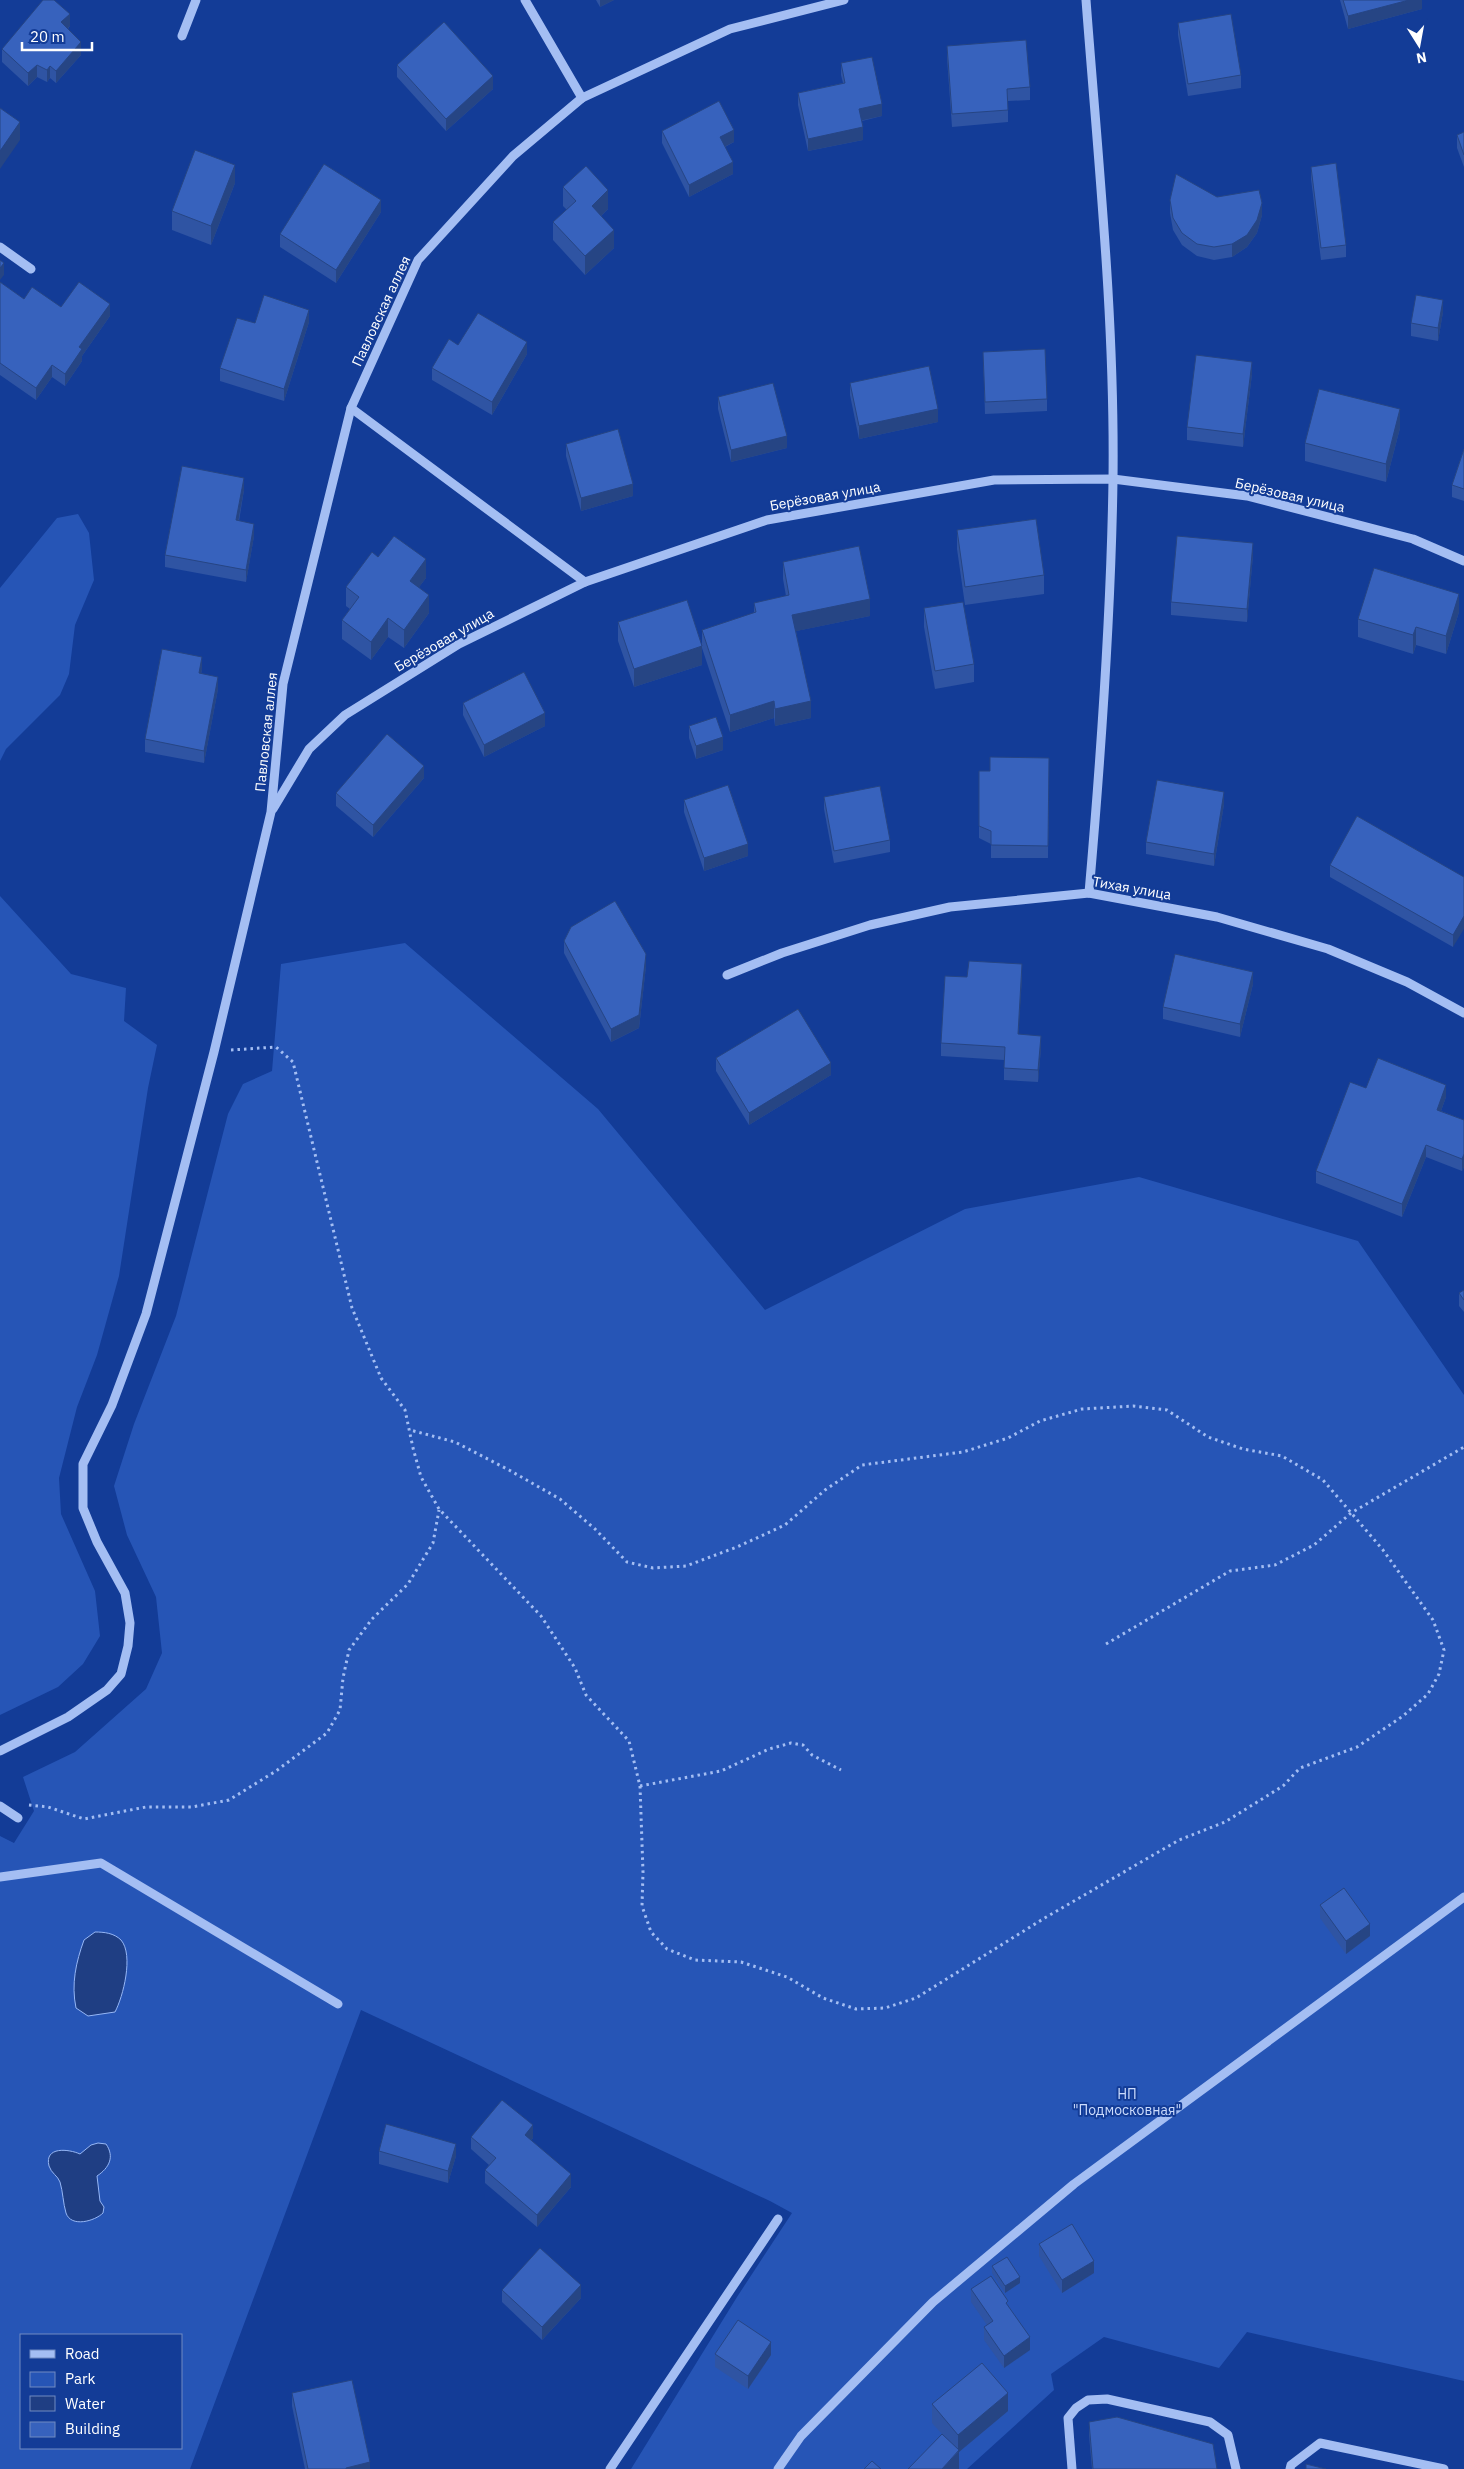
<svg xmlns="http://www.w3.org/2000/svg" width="1464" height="2469" font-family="'IBM Plex Sans',sans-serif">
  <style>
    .green { fill: #2655b6; fill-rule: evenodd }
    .water { fill: #1f3e83; stroke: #96b7f6 }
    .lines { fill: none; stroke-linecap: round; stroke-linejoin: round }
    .path { stroke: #a4bef3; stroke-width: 3; stroke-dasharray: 2.5 4; stroke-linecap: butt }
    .minor { stroke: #a4bef3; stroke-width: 9 }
    .wall { fill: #2f54a3 }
    .shaded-wall { fill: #264584 }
    .building { fill: #3762bd; stroke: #264584 }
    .labels { text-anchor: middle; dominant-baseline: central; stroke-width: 4; stroke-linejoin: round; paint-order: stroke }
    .street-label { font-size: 14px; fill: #fff; stroke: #133c97 }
    .park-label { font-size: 14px; fill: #ccdcfd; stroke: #133c97 }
  </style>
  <rect width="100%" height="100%" fill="#133c97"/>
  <!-- green -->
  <g class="green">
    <path d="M78,514L89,533L94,580L75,625L69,674L60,695L6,749L0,761V588L57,518Z"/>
    <path d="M0,896L71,974L126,988L124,1021L157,1045L148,1088L119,1276L97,1355L77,1407L59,1478L61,1514L95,1591L100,1636L83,1664L58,1687L0,1715Z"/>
    <path d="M405,943L598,1109L765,1310L965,1209L1139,1177L1358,1241L1464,1395V2381L1247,2332L1219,2368L1104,2337L1051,2374L1054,2390L967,2469H631L737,2297L792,2213L770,2201L361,2010L190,2469H0V1836L14,1843L34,1811L23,1777L75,1752L146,1689L162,1653L156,1597L127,1535L114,1486L134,1424L176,1316L228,1114L243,1084L272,1071L281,964ZM21,2335H181V2448H21Z"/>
  </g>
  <!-- water -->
  <g class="water">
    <path d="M95,1932C104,1932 114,1933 121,1940C134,1955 123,1997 115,2012L88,2016L76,2008C71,1984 76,1962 84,1940Z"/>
    <path d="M98,2143L106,2144C115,2157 109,2168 97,2176L100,2201L104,2207L103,2213C95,2221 71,2228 66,2213C63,2203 63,2192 60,2182C58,2176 51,2173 49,2166C44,2146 69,2149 80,2154L91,2145Z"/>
  </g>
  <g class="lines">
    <!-- path -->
    <g class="path">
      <path d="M231,1050L276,1047L293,1062L352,1308L381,1378L405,1410L413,1448L421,1477L439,1509L541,1616L575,1668L586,1695L629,1741L640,1786L643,1872L642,1906L651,1932L667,1949L695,1960L741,1962L787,1977L823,1998L856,2009L885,2008L916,1998L1043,1919L1179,1840L1225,1822L1283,1786L1300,1768L1357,1747L1403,1716L1428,1694L1439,1674L1444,1650L1433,1620L1383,1550L1323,1480L1282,1456L1243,1449L1208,1437L1167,1410L1133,1406L1082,1409L1040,1421L1008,1438L963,1452L862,1465L825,1490L785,1525L737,1547L686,1566L653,1568L627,1562L595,1529L560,1499L509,1470L455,1442L410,1430"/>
      <path d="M1106,1644L1230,1571L1275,1565L1314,1545L1351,1513L1464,1447"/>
      <path d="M640,1786L721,1771L769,1749L791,1743L803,1745L812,1755L841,1770"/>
      <path d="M29,1805L48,1807L84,1819L146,1807H192L229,1800L276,1771L327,1733L340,1710L343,1678L349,1650L372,1619L408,1584L433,1543L439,1510"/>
    </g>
    <!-- minor -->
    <g class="minor">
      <path d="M525,0L582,98"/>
      <path d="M1086,0C1098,159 1115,320 1113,480C1111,618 1101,755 1089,893"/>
      <path d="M182,36L196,0"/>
      <path d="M0,247L31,269"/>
      <path d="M351,408L585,582"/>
      <path d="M273,809L309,749L345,715L459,644L585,582L767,520L994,480L1113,479L1247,496L1413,539L1464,561"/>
      <path d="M727,975L782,953L870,925L950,907L1089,893L1217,917L1328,949L1407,982L1464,1013"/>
      <path d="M0,1751L68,1717L107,1690L121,1674L128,1646L130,1623L125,1593L97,1542L83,1508V1464L112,1405L146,1314L214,1052L271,812L283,684L351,408L418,260L513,156L582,98L730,29L844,0"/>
      <path d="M0,1806L18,1818"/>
      <path d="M0,1877L101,1863L338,2004"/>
      <path d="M610,2469L778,2219"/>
      <path d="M778,2469L801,2436L933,2302L1074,2184L1464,1897"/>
      <path d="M1072,2469L1068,2418L1076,2408L1088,2400L1107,2399L1210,2422L1228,2435L1236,2469"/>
      <path d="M1290,2469L1291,2465L1320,2443L1444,2469"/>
    </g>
  </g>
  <!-- wall -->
  <g class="wall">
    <path d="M596,0H614L600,7Z"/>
    <path d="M1340,0H1422V9L1348,29Z"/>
    <path d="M1178,23L1241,75V88L1188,96L1178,35Z"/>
    <path d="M70,26L68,29L81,55L56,83L50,78L47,82L37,77L28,86L2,62V49Z"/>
    <path d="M947,46L1030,87V100L1008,101V122L952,127L947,58Z"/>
    <path d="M841,63L882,116L862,121L863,140L808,151L798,105V93L843,83L841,75Z"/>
    <path d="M397,65L493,89L446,131L397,77Z"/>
    <path d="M662,131L734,142L725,147L733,174L689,197L662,143Z"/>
    <path d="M1464,132V167L1457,148V135Z"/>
    <path d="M1311,167L1346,245V257L1321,260L1311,179Z"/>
    <path d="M235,183L211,245L172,230V211Z"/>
    <path d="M563,187L608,209L601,216L614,248L585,275L553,240V222L567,210L563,206Z"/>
    <path d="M1217,197L1262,215L1257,233L1247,247L1232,257L1214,260L1197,256L1182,245L1173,230L1170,213V200Z"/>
    <path d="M381,212L336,283L280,247V234Z"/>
    <path d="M0,282L24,299L110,316L82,356V361L65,386L52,377L36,400L0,375Z"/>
    <path d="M1443,312L1438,341L1411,336V323Z"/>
    <path d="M309,322L284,401L220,381V368L255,323Z"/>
    <path d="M458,345L527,354L492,415L432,380V368Z"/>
    <path d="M983,352L1047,399V411L985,414Z"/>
    <path d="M1252,374L1243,447L1187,440V427Z"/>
    <path d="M850,383L938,422L859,439L850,395Z"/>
    <path d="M718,397L787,448L731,462L718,409Z"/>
    <path d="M1400,428L1386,482L1305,461V443Z"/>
    <path d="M566,444L633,496L581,511L566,456Z"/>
    <path d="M1464,449V501L1452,497V485Z"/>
    <path d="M244,490L239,521L254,536L246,582L165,567V555Z"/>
    <path d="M957,530L1044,575V594L965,605L957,549Z"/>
    <path d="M1253,555L1247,622L1171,615V602Z"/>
    <path d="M378,557L426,578L419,587L429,613L404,648L388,637L371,660L342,639V620L350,609L346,606V587Z"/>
    <path d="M783,562L870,616L796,631L811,718L775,726L774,718L730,732L702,648V665L634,687L618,641V622L702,646V630L754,613V603L786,596L783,579Z"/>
    <path d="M924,608L974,664V682L935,689L924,627Z"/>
    <path d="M1459,612L1446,654L1416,645L1413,654L1358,637V619Z"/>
    <path d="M202,669L201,674L218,689L204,763L145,752V739Z"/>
    <path d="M463,703L545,726L484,757L463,715Z"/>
    <path d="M689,726L723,750L696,759L689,738Z"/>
    <path d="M1049,758L1048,858H991V844L979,838V771H990Z"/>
    <path d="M424,778L373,837L336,806V793Z"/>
    <path d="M824,797L890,840V852L834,863L824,809Z"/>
    <path d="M684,800L748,856L704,871L684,812Z"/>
    <path d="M1224,804L1214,866L1146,854V842Z"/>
    <path d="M1330,865L1464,877L1453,947L1330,877Z"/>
    <path d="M564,941L646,966L639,1028L611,1042L564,953Z"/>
    <path d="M967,977H1022L1018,1034L1041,1048L1038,1082L1004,1080V1060L941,1056V1043Z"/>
    <path d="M1253,984L1240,1037L1163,1019V1007Z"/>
    <path d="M716,1058L831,1075L749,1125L716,1071Z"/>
    <path d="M1366,1088L1446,1097L1441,1111L1464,1120V1167L1462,1171L1426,1157L1402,1217L1316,1183V1171Z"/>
    <path d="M1464,1290V1312L1459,1306V1293Z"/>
    <path d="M1320,1905L1370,1936L1346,1954L1320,1918Z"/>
    <path d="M471,2137L533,2138L531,2140L571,2187L537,2227L485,2183V2170L489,2165L471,2149Z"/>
    <path d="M379,2151L456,2156L448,2183L379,2164Z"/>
    <path d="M1039,2244L1094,2273L1062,2293L1039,2256Z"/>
    <path d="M992,2266L1020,2283L1005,2293L992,2273Z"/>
    <path d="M971,2289L1008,2306L1030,2350L1004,2368L984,2340V2327L987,2325L971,2302Z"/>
    <path d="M502,2290L581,2298L542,2340L502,2302Z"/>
    <path d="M715,2354L771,2355L748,2389L715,2367Z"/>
    <path d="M292,2393L370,2469H305L292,2406Z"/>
    <path d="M932,2404L1008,2411L959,2452V2469L942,2434L932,2423Z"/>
    <path d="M1089,2422L1217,2469H1092L1089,2435Z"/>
  </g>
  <!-- shaded-wall -->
  <g class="shaded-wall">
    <path d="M600,0H614L600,7Z"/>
    <path d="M1409,0H1422V9L1348,29V16Z"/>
    <path d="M70,14V26L61,35V22Z"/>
    <path d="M81,42V55L56,83V71Z"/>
    <path d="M37,65V77L28,86V73Z"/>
    <path d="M50,66V78L47,82V70Z"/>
    <path d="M493,76V89L446,131V119Z"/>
    <path d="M882,104V116L859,121V109Z"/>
    <path d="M20,122V140L0,169V151Z"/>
    <path d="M863,127V140L808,151V139Z"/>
    <path d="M734,130V142L720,149V137Z"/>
    <path d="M733,162V174L689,197V185Z"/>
    <path d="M235,165V183L211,245V226Z"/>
    <path d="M608,190V209L592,225V206Z"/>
    <path d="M381,200V212L336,283V270Z"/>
    <path d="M1262,203V215L1257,233L1247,247L1232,257V244Z"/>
    <path d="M614,230V248L585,275V256Z"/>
    <path d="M4,263V275L0,280V268Z"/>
    <path d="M1443,300V312L1438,341V328Z"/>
    <path d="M110,304V316L82,356V361L65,386V374L79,347Z"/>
    <path d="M309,310V322L284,401V389Z"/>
    <path d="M527,342V354L492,415V402Z"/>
    <path d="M1252,362V374L1243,447V434Z"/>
    <path d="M52,365V377L36,400V388Z"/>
    <path d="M938,409V422L859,439V426Z"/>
    <path d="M1400,409V428L1386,482V464Z"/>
    <path d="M787,436V448L731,462V450Z"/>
    <path d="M244,478V490L236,533V520Z"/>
    <path d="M633,484V496L581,511V498Z"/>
    <path d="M254,524V536L246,582V570Z"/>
    <path d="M1253,543V555L1247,622V609Z"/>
    <path d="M426,559V578L410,599V581Z"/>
    <path d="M1459,594V612L1446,654V636Z"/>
    <path d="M429,595V613L404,648V630Z"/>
    <path d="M870,599V616L792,632V615Z"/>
    <path d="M388,618V637L371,660V642Z"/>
    <path d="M1416,627V645L1413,654V635Z"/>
    <path d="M702,646V665L634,687V669Z"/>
    <path d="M202,657V669L199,685V673Z"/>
    <path d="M218,677V689L204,763V751Z"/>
    <path d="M774,701V718L730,732V715Z"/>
    <path d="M811,701V718L775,726V709Z"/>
    <path d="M545,713V726L484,757V745Z"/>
    <path d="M723,737V750L696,759V746Z"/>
    <path d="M424,766V778L373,837V825Z"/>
    <path d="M1224,792V804L1214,866V854Z"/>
    <path d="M748,844V856L704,871V858Z"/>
    <path d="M1464,916V929L1453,947V935Z"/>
    <path d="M646,954V966L639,1028L611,1042V1029Z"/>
    <path d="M1022,964V977L1018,1047V1034Z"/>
    <path d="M1253,972V984L1240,1037V1024Z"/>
    <path d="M1041,1036V1048L1038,1082V1070Z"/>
    <path d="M831,1063V1075L749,1125V1113Z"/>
    <path d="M1446,1085V1097L1437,1122V1110Z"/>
    <path d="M1426,1145V1157L1402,1217V1204Z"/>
    <path d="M1464,1154V1167L1462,1171V1159Z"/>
    <path d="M1370,1924V1936L1346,1954V1941Z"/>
    <path d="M533,2125V2138L525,2147V2135Z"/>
    <path d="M456,2144V2156L448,2183V2171Z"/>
    <path d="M571,2174V2187L537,2227V2215Z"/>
    <path d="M1094,2261V2273L1062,2293V2280Z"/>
    <path d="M1020,2277V2283L1005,2293V2286Z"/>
    <path d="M581,2285V2298L542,2340V2327Z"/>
    <path d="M1030,2337V2350L1004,2368V2356Z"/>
    <path d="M771,2342V2355L748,2389V2376Z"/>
    <path d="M1008,2393V2411L959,2452V2469H942L958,2452V2435Z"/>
    <path d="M370,2462V2469H346V2468Z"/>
  </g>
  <!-- building -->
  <g class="building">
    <path d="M43,0H54L70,14L61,22L81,42L56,71L50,66L47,70L37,65L28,73L2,49Z"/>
    <path d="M1343,0H1409L1348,16Z"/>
    <path d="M1231,14L1241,75L1188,84L1178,23Z"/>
    <path d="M444,22L493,76L446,119L397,65Z"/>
    <path d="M1026,40L1030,87L1007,89L1008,110L952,114L947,46Z"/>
    <path d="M872,57L882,104L859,109L863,127L808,139L798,93L845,83L841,63Z"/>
    <path d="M719,101L734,130L720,137L733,162L689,185L662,131Z"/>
    <path d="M0,108L20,122L0,151Z"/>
    <path d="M1464,132V155L1457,135Z"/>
    <path d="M195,150L235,165L211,226L172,211Z"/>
    <path d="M1336,163L1346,245L1321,248L1311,167Z"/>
    <path d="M324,164L381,200L336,270L280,234Z"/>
    <path d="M586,166L608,190L592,206L614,230L585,256L553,222L576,201L563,187Z"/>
    <path d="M1176,174L1217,197L1259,190L1262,203L1257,220L1247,235L1232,244L1214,247L1197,244L1182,233L1173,218L1170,200Z"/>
    <path d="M0,260L4,263L0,268Z"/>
    <path d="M0,282L24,299L32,287L61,307L79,282L110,304L79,347L82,349L65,374L52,365L36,388L0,363Z"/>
    <path d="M264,295L309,310L284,389L220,368L237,318L255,323Z"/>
    <path d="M1416,295L1443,300L1438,328L1411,323Z"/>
    <path d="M478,313L527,342L492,402L432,368L449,339L458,345Z"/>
    <path d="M1045,349L1047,399L985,402L983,352Z"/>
    <path d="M1196,355L1252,362L1243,434L1187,427Z"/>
    <path d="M929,366L938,409L859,426L850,383Z"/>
    <path d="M773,383L787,436L731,450L718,397Z"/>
    <path d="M1319,389L1400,409L1386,464L1305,443Z"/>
    <path d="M618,429L633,484L581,498L566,444Z"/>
    <path d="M1464,449V489L1452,485Z"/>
    <path d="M182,466L244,478L236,520L254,524L246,570L165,555Z"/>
    <path d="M1036,519L1044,575L965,587L957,530Z"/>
    <path d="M394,536L426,559L410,581L429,595L404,630L388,618L371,642L342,620L359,597L346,587L372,552L378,557Z"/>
    <path d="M1177,536L1253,543L1247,609L1171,602Z"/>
    <path d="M859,546L870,599L792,615L811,701L775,709L774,701L730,715L702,630L756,612L754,603L789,595L783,562Z"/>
    <path d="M1374,568L1459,594L1446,636L1416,627L1413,635L1358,619Z"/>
    <path d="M687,600L702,646L634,669L618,622Z"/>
    <path d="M963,602L974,664L935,671L924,608Z"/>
    <path d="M162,649L202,657L199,673L218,677L204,751L145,739Z"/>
    <path d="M524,672L545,713L484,745L463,703Z"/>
    <path d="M716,717L723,737L696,746L689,726Z"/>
    <path d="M387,734L424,766L373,825L336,793Z"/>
    <path d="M990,757L1049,758L1048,846L991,845V831L979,826V771H990Z"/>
    <path d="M1157,780L1224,792L1214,854L1146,842Z"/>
    <path d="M728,785L748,844L704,858L684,800Z"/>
    <path d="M880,786L890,840L834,851L824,797Z"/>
    <path d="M1357,816L1464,877V916L1453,935L1330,865Z"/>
    <path d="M615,901L646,954L639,1015L611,1029L564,941L571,927Z"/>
    <path d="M1175,954L1253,972L1240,1024L1163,1007Z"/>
    <path d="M969,961L1022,964L1018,1034L1041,1036L1038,1070L1004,1068L1005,1047L941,1043L945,976L967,977Z"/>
    <path d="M798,1009L831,1063L749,1113L716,1058Z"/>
    <path d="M1378,1058L1446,1085L1437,1110L1464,1120V1154L1462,1159L1426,1145L1402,1204L1316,1171L1350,1082L1366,1088Z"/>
    <path d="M1464,1290V1300L1459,1293Z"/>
    <path d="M1344,1888L1370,1924L1346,1941L1320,1905Z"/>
    <path d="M502,2100L533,2125L525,2135L571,2174L537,2215L485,2170L496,2158L471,2137Z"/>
    <path d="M386,2124L456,2144L448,2171L379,2151Z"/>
    <path d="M1072,2224L1094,2261L1062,2280L1039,2244Z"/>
    <path d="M540,2248L581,2285L542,2327L502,2290Z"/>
    <path d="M1007,2257L1020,2277L1005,2286L992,2266Z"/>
    <path d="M991,2276L1008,2301L1006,2303L1030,2337L1004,2356L984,2327L993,2321L971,2289Z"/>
    <path d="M738,2320L771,2342L748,2376L715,2354Z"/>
    <path d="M982,2363L1008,2393L958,2435L932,2404Z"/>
    <path d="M352,2380L370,2462L346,2468V2469H308L292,2393Z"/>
    <path d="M1117,2417L1213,2444L1217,2469H1093L1089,2422Z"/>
    <path d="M942,2434L959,2450L942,2469H908Z"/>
    <path d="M872,2461L881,2469H864Z"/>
    <path d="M1306,2464L1326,2469H1306Z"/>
  </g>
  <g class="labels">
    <!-- street labels -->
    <g class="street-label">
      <text transform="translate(381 311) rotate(-65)">Павловская аллея</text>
      <text transform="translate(1290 495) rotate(13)">Берёзовая улица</text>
      <text transform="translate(825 496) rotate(-10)">Берёзовая улица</text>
      <text transform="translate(444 640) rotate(-30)">Берёзовая улица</text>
      <text transform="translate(266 732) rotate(-84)">Павловская аллея</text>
      <text transform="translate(1132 888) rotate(10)">Тихая улица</text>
    </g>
    <!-- park labels -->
    <g class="park-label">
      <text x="1127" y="2094">НП<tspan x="1127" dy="16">"Подмосковная"</tspan></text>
    </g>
  </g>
  <!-- legend -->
  <rect x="20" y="2334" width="162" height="115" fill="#133c97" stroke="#718ac1"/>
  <rect x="30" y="2350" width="25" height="8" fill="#a4bef3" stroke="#718ac1"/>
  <text x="65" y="2359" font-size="15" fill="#ffffff">Road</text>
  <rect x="30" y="2372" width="25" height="15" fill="#2655b6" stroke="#718ac1"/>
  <text x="65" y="2384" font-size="15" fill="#ffffff">Park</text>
  <rect x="30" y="2396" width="25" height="15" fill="#1f3e83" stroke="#718ac1"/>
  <text x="65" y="2409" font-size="15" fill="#ffffff">Water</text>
  <rect x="30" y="2422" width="25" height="15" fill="#3762bd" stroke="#718ac1"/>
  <text x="65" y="2434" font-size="15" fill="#ffffff">Building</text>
  <!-- north arrow -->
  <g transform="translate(1419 45) rotate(169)" stroke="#133c97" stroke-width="4" paint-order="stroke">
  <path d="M0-4L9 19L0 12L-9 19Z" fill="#ffffff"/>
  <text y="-8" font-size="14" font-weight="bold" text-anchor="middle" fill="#ffffff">N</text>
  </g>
  <!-- scale -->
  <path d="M22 42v8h70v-8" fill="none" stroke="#ffffff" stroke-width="2.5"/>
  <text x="30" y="42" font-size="15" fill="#ffffff" stroke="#133c97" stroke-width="4" paint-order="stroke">20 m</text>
</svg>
